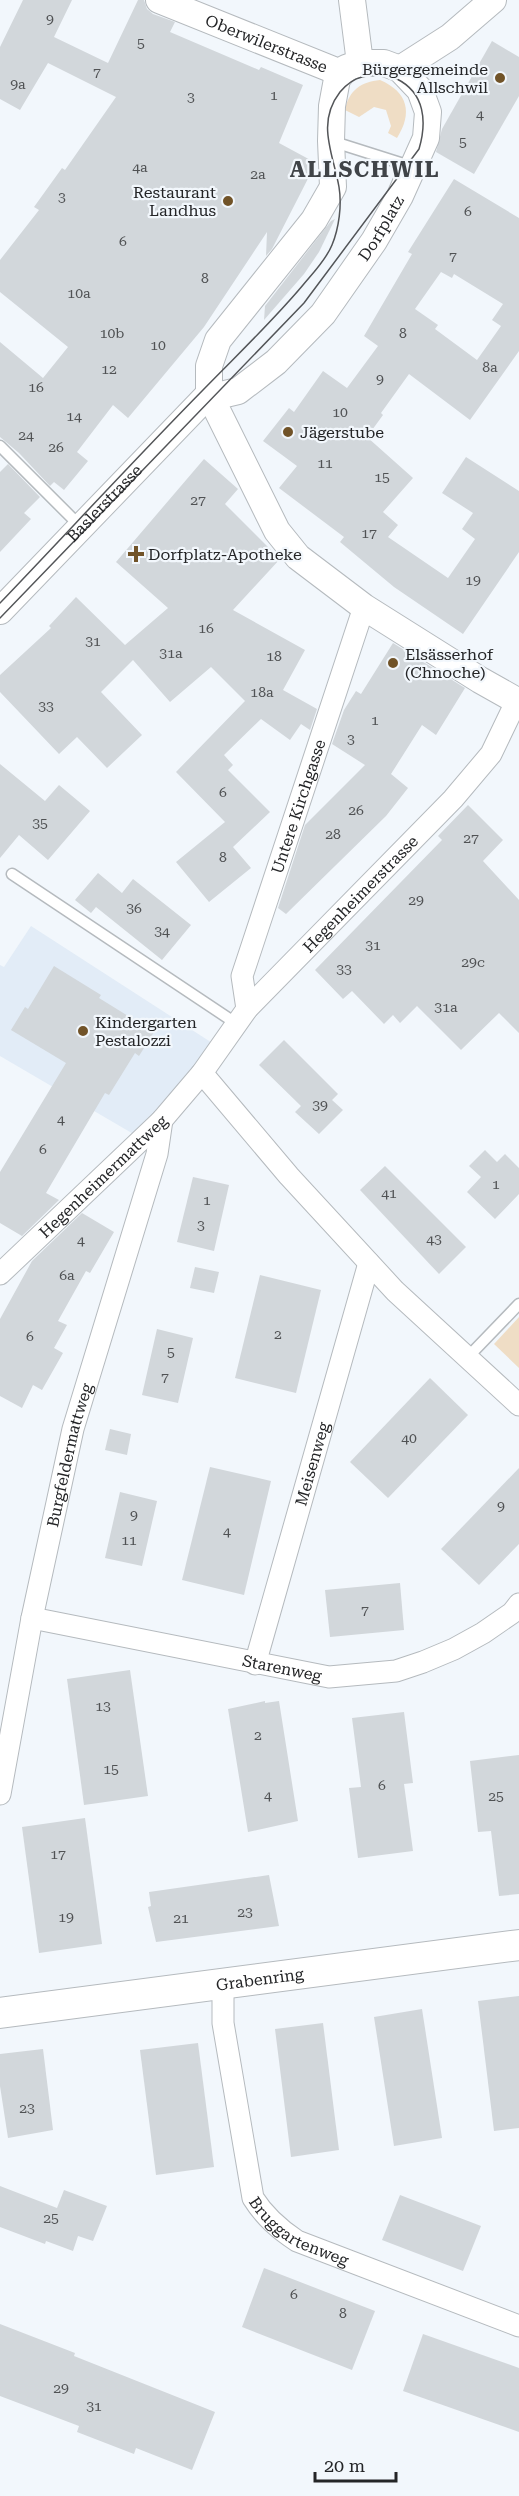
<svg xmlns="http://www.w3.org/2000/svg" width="519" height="2496" font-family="'Roboto Serif',serif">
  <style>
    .built { fill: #e2ecf7 }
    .green { fill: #efddc5 }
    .building { fill: #d2d7db; fill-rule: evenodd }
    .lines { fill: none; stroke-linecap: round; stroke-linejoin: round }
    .service-casing { stroke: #b5babe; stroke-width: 13 }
    .minor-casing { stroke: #b5babe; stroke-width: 23 }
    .tertiary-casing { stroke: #b5babe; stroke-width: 28 }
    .secondary-casing { stroke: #b5babe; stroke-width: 32 }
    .service { stroke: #fff; stroke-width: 10 }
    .minor { stroke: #fff; stroke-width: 21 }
    .tertiary { stroke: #fff; stroke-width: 26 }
    .secondary { stroke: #fff; stroke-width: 30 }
    .tram { stroke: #535558; stroke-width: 1.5 }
    .poi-dot { fill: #715328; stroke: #f2f7fc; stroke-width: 2 }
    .labels { text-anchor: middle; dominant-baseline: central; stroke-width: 4.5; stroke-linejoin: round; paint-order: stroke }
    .number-label { font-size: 14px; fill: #505254 }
    .street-label { font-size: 16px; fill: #242527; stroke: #f2f7fc }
    .poi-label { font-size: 16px; fill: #242527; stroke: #f2f7fc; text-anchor: start }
    .district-label { font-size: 22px; font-weight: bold; letter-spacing: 1.5px; fill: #404448; stroke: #f2f7fc }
  </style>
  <rect width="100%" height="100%" fill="#f2f7fc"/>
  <!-- built -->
  <path class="built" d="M31,926L220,1048L142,1139L0,1056V965L4,967Z"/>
  <!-- green -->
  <g class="green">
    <path d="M380,80C408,92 413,113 397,138L388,133L391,126L386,110L374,107L359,117L345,110C349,90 361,82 380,80Z"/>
    <path d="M519,1317V1368L494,1344Z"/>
  </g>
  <!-- building -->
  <g class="building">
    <path d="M23,0H72L54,37L108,63L138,0H144L147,9L153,14L175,22L170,32L259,70L261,67L303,85L279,143L316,163L272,249L266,256L267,232L204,327L128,418L113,405L77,452L88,461L64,490L54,482L50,486L19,453L0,437V342L43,378L68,347L0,292V260L39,210L34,207L62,168L65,170L116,97L48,63L20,110L0,99V47Z"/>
    <path d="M492,41L519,57V96L474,174L436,152L442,129Z"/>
    <path d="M454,179L519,218V351L470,420L409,374L381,413L383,415L367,437L413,478L383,512L398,525L388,537L448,578L475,539L462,529L473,513L442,493L466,457L519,491V552L463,634L394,587L340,542L344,537L279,488L297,466L263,441L289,408L294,412L323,371L347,388L378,346L364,336L412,254L408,252ZM441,272L452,278L454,274L503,304L492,320L501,326L477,360L435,329L438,325L415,309Z"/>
    <path d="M335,219L319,252L304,274L264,320L265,306L331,221Z"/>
    <path d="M204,459L238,489L225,504L280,559L233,610L305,650L283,690L317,709L310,730L301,724L290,740L261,719L224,755L233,765L228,770L270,812L233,847L251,868L209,902L176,862L225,822L176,772L245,701L211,667L170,702L133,660L101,692L142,735L107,768L77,737L59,754L0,692V675L51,628L49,626L76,597L125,645L168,608L116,562Z"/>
    <path d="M8,464L40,497L24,513L31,519L0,552V472Z"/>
    <path d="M393,643L465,688L436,735L422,725L391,774L408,788L386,816L286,914L278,908L305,825L365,765L332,744L344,710L356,691L361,694Z"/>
    <path d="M0,764L45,801L59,785L90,811L48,860L19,835L0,858Z"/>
    <path d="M468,805L503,840L483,861L519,900V1033L499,1013L461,1050L417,1006L400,1023L393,1015L384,1024L352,991L343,999L315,970L442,840L438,836Z"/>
    <path d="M98,873L122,893L133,879L191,925L162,960L96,907L91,913L75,900Z"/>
    <path d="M54,966L101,995L99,998L154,1032L139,1056L135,1053L109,1095L105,1093L46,1193L59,1200L22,1236L0,1223V1172L66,1063L11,1030L25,1007L28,1009Z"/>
    <path d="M284,1040L338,1094L332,1100L343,1110L319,1134L295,1112L301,1106L259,1065Z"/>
    <path d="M485,1150L497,1162L505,1154L519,1168V1194L495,1219L467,1192L481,1177L469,1166Z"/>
    <path d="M385,1166L466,1247L439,1274L360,1190Z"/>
    <path d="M193,1177L229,1185L214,1251L177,1242Z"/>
    <path d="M82,1213L114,1232L90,1273L86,1271L58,1321L67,1325L54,1348L63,1353L42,1390L33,1385L22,1408L0,1396V1319L32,1261Z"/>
    <path d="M195,1267L219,1272L214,1293L190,1288Z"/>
    <path d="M260,1275L321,1290L296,1393L235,1378Z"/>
    <path d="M157,1329L193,1338L178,1403L142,1395Z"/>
    <path d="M430,1378L468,1415L388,1498L350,1462Z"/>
    <path d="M110,1429L131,1434L127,1455L105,1450Z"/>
    <path d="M210,1467L271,1481L244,1595L182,1580Z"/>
    <path d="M519,1468V1544L479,1585L441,1549Z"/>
    <path d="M120,1492L157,1501L142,1566L105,1558Z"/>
    <path d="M400,1583L404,1630L330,1637L325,1590Z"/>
    <path d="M130,1670L148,1796L84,1805L67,1679Z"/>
    <path d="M265,1701V1703L279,1701L298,1821L248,1832L228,1709Z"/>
    <path d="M404,1712L413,1783L404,1784L413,1851L358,1858L349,1788L361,1787L352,1718Z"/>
    <path d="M519,1755V1894L499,1896L491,1831L478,1832L470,1761Z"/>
    <path d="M85,1818L102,1944L39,1953L22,1827Z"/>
    <path d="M269,1875L279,1926L156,1942L148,1907L151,1906L149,1892Z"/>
    <path d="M519,1996V2128L494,2131L478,2001Z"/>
    <path d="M422,2009L442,2138L394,2146L374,2017Z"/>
    <path d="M323,2023L339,2150L291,2157L275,2029Z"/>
    <path d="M198,2043L214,2167L156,2175L140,2050Z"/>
    <path d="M43,2049L53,2130L8,2138L0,2086V2054Z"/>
    <path d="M0,2186L57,2208L64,2190L107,2206L93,2241L78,2236L73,2251L46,2241L45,2244L0,2227Z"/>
    <path d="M400,2195L481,2226L463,2271L382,2240Z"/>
    <path d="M264,2268L375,2311L352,2370L242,2327Z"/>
    <path d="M0,2324L75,2353L74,2356L215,2412L192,2470L136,2448L134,2454L77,2432L79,2426L0,2396Z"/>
    <path d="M423,2334L519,2368V2432L403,2391Z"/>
  </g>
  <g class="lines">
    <defs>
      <g id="service">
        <path d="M331,141L413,167"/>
        <path d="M0,446L80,526"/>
        <path d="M12,874L237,1024"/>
        <path d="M467,1358L519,1304"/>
      </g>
      <g id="minor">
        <path id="s1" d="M247,1009L242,976L364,607"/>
        <path d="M202,1073L289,1176L395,1291L519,1405"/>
        <path id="s2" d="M0,1274L162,1120L202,1073L247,1009L453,799L491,754L516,702"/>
        <path id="s3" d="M32,1618L329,1677L396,1671L423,1662L454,1649L483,1633L512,1613L519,1604"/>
        <path id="s4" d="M255,1664L369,1263"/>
        <path id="s5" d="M0,1794L32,1618L73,1429L157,1154L162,1120"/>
        <path id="s6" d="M223,1983V2023L253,2198C265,2217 279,2229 297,2241L519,2326"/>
      </g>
      <g id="tertiary">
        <path id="s7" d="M159,0L341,73"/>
        <path d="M352,0L360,63"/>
        <path d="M400,69L450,37L493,0"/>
        <path id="s8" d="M209,394L221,395L238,391L276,362L323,314L374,241L400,196L426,138L428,112L420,90L400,69L384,63H360L346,68L337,79L332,106L331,141L333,187L314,220L218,340L209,366V394L277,531L298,557L364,607L480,680L519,702"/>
        <path id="s9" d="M0,611L209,394"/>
      </g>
      <g id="secondary">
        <path id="s10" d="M0,2013L519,1945"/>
      </g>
    </defs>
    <!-- service casing -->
    <use href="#service" class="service-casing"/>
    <!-- minor casing -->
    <use href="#minor" class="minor-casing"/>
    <!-- tertiary casing -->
    <use href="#tertiary" class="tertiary-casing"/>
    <!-- secondary casing -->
    <use href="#secondary" class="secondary-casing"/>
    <!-- service -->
    <use href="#service" class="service"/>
    <!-- minor -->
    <use href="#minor" class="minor"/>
    <!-- tertiary -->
    <use href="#tertiary" class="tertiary"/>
    <!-- secondary -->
    <use href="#secondary" class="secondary"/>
    <!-- tram -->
    <path class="tram" d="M0,603C68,532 134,460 203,390C237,355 272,322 303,285C313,273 326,260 332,245C339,228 342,205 339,187C333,153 316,123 340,92C346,85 353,79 362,77C374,74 385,73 397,79C425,93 427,122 419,149L304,303L0,618"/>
  </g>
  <!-- markers -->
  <g class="poi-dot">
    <circle cx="500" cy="78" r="6"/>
    <circle cx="228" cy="201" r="6"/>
    <circle cx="288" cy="432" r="6"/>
    <path d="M133 545h6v6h6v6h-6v6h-6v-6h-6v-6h6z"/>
    <circle cx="393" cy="663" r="6"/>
    <circle cx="83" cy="1031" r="6"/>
  </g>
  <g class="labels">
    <!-- number labels -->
    <g class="number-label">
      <text x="50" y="19">9</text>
      <text x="141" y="43">5</text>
      <text x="97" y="72">7</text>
      <text x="18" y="84">9a</text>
      <text x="274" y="95">1</text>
      <text x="191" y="97">3</text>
      <text x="480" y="114">4</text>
      <text x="463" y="142">5</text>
      <text x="140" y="167">4a</text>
      <text x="258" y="174">2a</text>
      <text x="62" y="197">3</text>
      <text x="468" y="211">6</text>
      <text x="123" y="241">6</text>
      <text x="453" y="256">7</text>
      <text x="205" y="278">8</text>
      <text x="79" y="293">10a</text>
      <text x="112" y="333">10b</text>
      <text x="403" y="333">8</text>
      <text x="158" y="345">10</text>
      <text x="490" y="367">8a</text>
      <text x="109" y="369">12</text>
      <text x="380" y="379">9</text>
      <text x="36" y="387">16</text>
      <text x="340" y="412">10</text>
      <text x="74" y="416">14</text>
      <text x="26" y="435">24</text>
      <text x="56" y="447">26</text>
      <text x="325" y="463">11</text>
      <text x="382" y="477">15</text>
      <text x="198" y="500">27</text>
      <text x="369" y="533">17</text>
      <text x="473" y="580">19</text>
      <text x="206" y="628">16</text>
      <text x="93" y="641">31</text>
      <text x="171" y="653">31a</text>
      <text x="274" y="656">18</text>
      <text x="262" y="692">18a</text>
      <text x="46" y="706">33</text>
      <text x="375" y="720">1</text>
      <text x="351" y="739">3</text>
      <text x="223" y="792">6</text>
      <text x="356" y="810">26</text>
      <text x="40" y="823">35</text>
      <text x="333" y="834">28</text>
      <text x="471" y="838">27</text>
      <text x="223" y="857">8</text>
      <text x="416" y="900">29</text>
      <text x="134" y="908">36</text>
      <text x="162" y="931">34</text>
      <text x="373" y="945">31</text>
      <text x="473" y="962">29c</text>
      <text x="344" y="969">33</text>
      <text x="446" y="1007">31a</text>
      <text x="320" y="1105">39</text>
      <text x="61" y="1119">4</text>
      <text x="43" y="1149">6</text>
      <text x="496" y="1184">1</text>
      <text x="389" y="1193">41</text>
      <text x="207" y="1200">1</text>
      <text x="201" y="1225">3</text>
      <text x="434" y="1239">43</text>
      <text x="81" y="1240">4</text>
      <text x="67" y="1275">6a</text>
      <text x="278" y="1334">2</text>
      <text x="30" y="1336">6</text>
      <text x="171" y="1352">5</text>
      <text x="165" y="1377">7</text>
      <text x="409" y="1438">40</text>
      <text x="501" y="1506">9</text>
      <text x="134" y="1515">9</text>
      <text x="227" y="1531">4</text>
      <text x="129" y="1540">11</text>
      <text x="365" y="1610">7</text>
      <text x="103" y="1706">13</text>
      <text x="258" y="1735">2</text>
      <text x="111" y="1769">15</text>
      <text x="382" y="1785">6</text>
      <text x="268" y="1795">4</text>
      <text x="496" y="1796">25</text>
      <text x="58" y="1854">17</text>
      <text x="245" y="1912">23</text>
      <text x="66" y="1917">19</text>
      <text x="181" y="1918">21</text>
      <text x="27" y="2108">23</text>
      <text x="51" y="2218">25</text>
      <text x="294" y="2294">6</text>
      <text x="343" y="2313">8</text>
      <text x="61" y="2388">29</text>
      <text x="94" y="2406">31</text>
    </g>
    <!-- street labels -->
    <g class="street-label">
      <text stroke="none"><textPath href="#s7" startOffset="116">Oberwilerstrasse</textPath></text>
      <text stroke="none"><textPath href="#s8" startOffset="248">Dorfplatz</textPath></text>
      <text stroke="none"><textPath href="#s9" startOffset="150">Baslerstrasse</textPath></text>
      <text stroke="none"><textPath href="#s1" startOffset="212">Untere Kirchgasse</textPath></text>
      <text stroke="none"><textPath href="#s2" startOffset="525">Hegenheimerstrasse</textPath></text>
      <text stroke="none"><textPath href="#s2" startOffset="142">Hegenheimermattweg</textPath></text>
      <text stroke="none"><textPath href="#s5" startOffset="346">Burgfeldermattweg</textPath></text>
      <text stroke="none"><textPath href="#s4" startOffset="208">Meisenweg</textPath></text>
      <text stroke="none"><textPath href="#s3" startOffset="255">Starenweg</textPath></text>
      <text stroke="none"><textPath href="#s10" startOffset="262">Grabenring</textPath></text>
      <text stroke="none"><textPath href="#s6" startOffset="276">Bruggartenweg</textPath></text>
    </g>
    <!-- poi labels -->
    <g class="poi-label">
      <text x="488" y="69" text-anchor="end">Bürgergemeinde<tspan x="488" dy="18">Allschwil</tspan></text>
      <text x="216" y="192" text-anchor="end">Restaurant<tspan x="216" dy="18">Landhus</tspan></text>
      <text x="300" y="432">Jägerstube</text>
      <text x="148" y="554">Dorfplatz-Apotheke</text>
      <text x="405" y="654">Elsässerhof<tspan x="405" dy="18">(Chnoche)</tspan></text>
      <text x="95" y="1022">Kindergarten<tspan x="95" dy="18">Pestalozzi</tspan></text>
    </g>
    <!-- district labels -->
    <g class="district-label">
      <text x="365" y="169">ALLSCHWIL</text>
    </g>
  </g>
  <!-- scale -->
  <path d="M315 2472v9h81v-9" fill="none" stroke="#242527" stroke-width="3"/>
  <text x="324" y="2472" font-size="18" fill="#242527" stroke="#f2f7fc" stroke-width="4.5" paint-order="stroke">20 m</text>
</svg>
